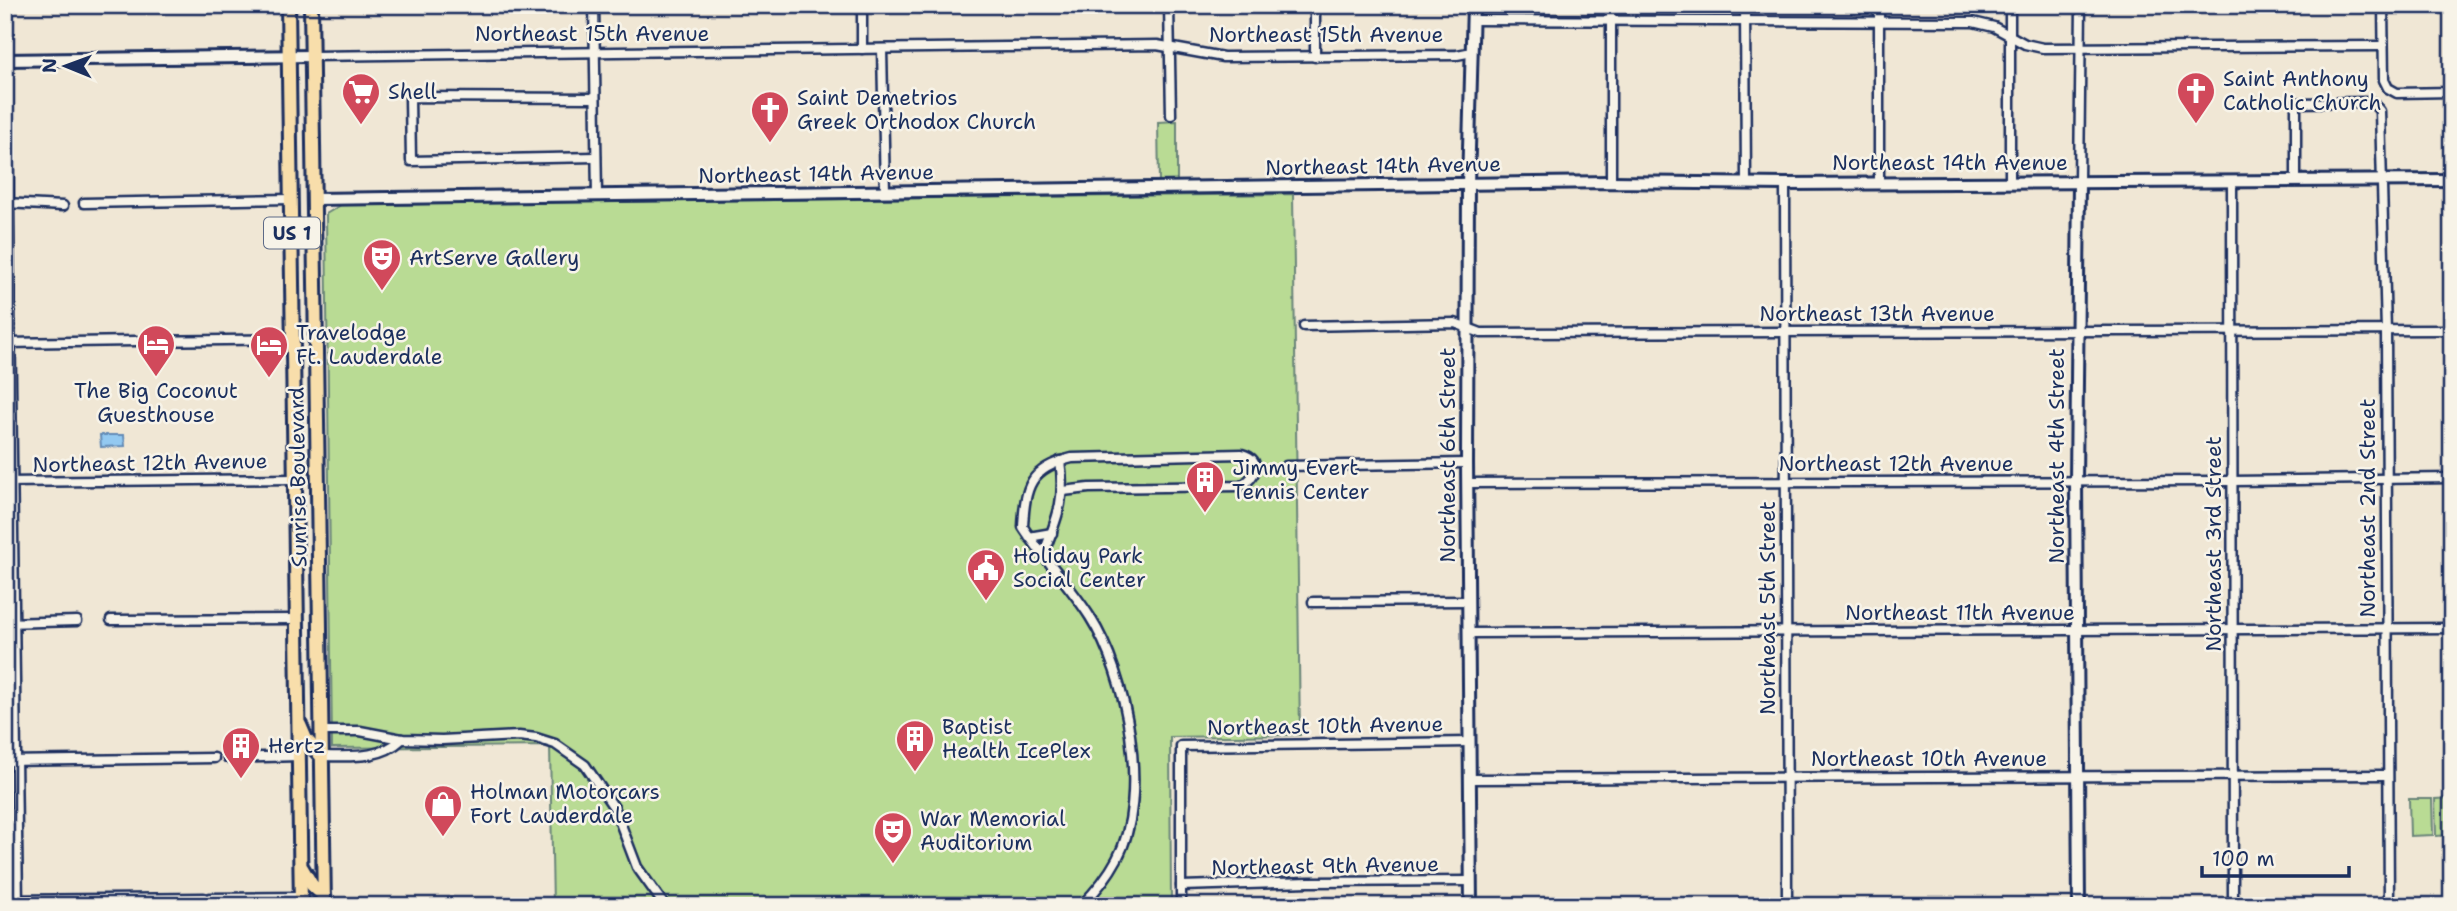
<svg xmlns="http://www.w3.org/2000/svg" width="2457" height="911" font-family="'Shantell Sans',sans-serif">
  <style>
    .green { fill: #b9db94; stroke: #6a8579; stroke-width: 2 }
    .water { fill: #93c9f1; stroke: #638bb6; stroke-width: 2 }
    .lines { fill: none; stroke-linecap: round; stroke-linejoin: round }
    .street-casing { stroke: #1b2f5e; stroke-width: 13 }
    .secondary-casing { stroke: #1b2f5e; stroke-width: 16 }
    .primary-casing { stroke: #1b2f5e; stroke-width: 18 }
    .street { stroke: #f7f3e8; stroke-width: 8 }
    .secondary { stroke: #f7f3e8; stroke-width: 10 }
    .primary { stroke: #f8deab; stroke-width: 12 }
    .labels { text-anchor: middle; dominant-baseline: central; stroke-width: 5; stroke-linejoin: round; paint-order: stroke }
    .shield { fill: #f7f3e8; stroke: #5d6a87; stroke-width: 2 }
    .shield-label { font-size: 19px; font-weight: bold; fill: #1b2f5e }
    .street-label { font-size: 21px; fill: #1b2f5e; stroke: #f7f3e8 }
    .poi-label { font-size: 21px; fill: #1b2f5e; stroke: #f7f3e8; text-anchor: start }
  </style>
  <rect width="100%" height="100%" fill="#f0e7d5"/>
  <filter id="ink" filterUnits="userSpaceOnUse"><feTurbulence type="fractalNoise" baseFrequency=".0143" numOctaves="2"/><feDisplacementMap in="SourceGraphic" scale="14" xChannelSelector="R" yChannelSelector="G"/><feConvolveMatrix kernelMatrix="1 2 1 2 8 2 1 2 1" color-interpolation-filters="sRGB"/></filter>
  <g filter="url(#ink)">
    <!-- green -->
    <g class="green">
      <path d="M1177,121V183H1159L1158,122Z"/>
      <path d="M1293,194L1300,735L1170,737L1171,906H553L550,746L332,748L326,214L341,205Z"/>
      <path d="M2452,798V835L2436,836L2435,799Z"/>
      <path d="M2409,799H2432L2433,835L2410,836Z"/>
    </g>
    <!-- water -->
    <path class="water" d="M100,435H124L125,446L101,447Z"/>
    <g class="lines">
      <defs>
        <g id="street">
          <path d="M6,5L18,906"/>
          <path d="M594,5L597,196"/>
          <path d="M862,5V49"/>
          <path d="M1169,5L1171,115"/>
          <path d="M1315,5V57"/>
          <path d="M1611,5V182"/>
          <path d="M1745,5L1746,184"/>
          <path d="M1879,5V183"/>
          <path d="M2383,5L2384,80L2388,88L2397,93L2452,92"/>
          <path d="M1473,20L1973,22L1994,27L2025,44L2043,48L2383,46"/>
          <path d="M882,49L885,192"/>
          <path d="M312,56L1157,45L1223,57L1457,55L1472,52"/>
          <path d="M595,98L410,97L411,161L596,157"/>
          <path d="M2296,181V103L2372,102L2380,111L2386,331L2389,906"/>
          <path d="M2010,182V5"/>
          <path d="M2079,182L2081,5"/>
          <path d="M2232,182L2233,906"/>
          <path d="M1785,184L1787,906"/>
          <path d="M5,203L63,206"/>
          <path d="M84,203L291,199"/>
          <path d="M1304,326L1455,323L1481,333L2452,330"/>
          <path d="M145,341L293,339"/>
          <path d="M6,343L136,341"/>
          <path d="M1286,466L1467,463"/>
          <path d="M5,482L295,479"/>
          <path d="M1467,483L2232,481L2452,478"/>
          <path d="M1063,491L1089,488L1241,486C1255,478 1264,460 1242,454L1072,458C1030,468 1025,486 1023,527C1043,558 1070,585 1090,617C1127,675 1151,796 1117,859C1108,876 1095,892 1081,906"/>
          <path d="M1029,537L1052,533"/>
          <path d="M1043,555C1057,518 1066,500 1060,461"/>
          <path d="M1313,602L1468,601"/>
          <path d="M111,620L297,619"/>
          <path d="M5,623L77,621"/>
          <path d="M1468,633L2452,628"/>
          <path d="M321,731H360L402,739L442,740L519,736L536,738L555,744L585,765L615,809L637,867L665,906"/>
          <path d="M321,756C350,756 380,760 402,739"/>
          <path d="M228,758L299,756"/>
          <path d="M5,761L214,758"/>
          <path d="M1470,779L2387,775"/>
          <path d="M1181,886L1309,882L1471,881"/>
          <path d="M210,898L301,897"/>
          <path d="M5,900L204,898"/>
          <path d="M1181,906V746L1470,742"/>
        </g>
        <g id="secondary">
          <path d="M5,60L312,56"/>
          <path d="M2079,182L2076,481L2079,906"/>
          <path d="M314,199L1611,182L1785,184L2452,180"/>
          <path d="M1471,906L1467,463L1468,184L1473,5"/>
        </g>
        <g id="primary">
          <path d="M288,5L301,906"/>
          <path d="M311,5L324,906"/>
          <path d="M300,725L306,739L321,756"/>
          <path d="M302,868L312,885L324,896"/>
        </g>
      </defs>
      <!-- street casing -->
      <use href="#street" class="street-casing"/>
      <!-- secondary casing -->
      <use href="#secondary" class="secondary-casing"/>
      <!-- primary casing -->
      <use href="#primary" class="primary-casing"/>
      <!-- street -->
      <use href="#street" class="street"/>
      <!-- secondary -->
      <use href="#secondary" class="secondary"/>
      <!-- primary -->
      <use href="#primary" class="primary"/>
    </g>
  </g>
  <!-- icons -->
  <defs>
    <symbol id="church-pin" viewBox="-11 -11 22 30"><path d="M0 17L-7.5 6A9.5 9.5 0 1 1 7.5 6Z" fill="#d1495b" stroke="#f7f3e8"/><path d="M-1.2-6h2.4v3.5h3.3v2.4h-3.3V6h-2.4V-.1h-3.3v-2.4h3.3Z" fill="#fff"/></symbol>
    <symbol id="supermarket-pin" viewBox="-11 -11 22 30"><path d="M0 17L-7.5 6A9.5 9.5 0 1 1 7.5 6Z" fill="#d1495b" stroke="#f7f3e8"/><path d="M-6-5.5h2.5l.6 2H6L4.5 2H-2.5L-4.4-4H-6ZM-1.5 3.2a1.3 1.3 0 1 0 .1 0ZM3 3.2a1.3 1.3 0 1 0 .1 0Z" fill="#fff"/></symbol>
    <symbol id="theatre-pin" viewBox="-11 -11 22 30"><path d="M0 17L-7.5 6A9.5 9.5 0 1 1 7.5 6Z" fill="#d1495b" stroke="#f7f3e8"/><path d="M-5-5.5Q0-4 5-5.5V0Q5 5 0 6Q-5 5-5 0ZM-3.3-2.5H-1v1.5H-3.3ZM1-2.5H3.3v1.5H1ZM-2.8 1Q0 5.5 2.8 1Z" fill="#fff"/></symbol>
    <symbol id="hotel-pin" viewBox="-11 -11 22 30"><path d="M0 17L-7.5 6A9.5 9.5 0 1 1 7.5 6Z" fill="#d1495b" stroke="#f7f3e8"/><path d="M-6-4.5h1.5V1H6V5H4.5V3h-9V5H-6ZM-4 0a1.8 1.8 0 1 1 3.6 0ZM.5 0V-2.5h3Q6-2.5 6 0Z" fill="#fff"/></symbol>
    <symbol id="building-pin" viewBox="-11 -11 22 30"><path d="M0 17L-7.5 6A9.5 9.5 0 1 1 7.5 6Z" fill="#d1495b" stroke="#f7f3e8"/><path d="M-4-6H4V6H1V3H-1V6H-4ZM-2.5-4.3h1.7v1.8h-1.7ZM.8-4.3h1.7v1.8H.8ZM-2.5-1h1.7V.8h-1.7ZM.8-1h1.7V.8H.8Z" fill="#fff"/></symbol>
    <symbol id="civic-pin" viewBox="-11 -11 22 30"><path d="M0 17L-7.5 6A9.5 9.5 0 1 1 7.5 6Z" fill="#d1495b" stroke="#f7f3e8"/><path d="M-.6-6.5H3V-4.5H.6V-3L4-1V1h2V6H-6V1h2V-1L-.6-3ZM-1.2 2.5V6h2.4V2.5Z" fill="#fff"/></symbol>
    <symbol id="shop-pin" viewBox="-11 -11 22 30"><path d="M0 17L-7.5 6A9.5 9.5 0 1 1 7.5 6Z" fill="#d1495b" stroke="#f7f3e8"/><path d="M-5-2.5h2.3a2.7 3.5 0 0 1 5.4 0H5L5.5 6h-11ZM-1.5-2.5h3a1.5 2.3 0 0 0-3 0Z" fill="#fff"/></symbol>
  </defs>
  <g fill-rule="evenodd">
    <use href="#church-pin" x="2174" y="69" width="44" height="60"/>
    <use href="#supermarket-pin" x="339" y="70" width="44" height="60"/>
    <use href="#church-pin" x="748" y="88" width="44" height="60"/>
    <use href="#theatre-pin" x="360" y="236" width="44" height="60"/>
    <use href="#hotel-pin" x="134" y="322" width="44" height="60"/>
    <use href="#hotel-pin" x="247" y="323" width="44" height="60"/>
    <use href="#building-pin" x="1183" y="458" width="44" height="60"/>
    <use href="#civic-pin" x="964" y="546" width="44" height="60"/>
    <use href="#building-pin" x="893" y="717" width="44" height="60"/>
    <use href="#building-pin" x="219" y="724" width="44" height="60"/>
    <use href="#shop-pin" x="421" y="782" width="44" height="60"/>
    <use href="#theatre-pin" x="871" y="809" width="44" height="60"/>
  </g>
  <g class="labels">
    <!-- shield labels -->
    <rect class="shield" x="264" y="217.5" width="56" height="31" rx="5"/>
    <g class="shield-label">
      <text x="292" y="233">US 1</text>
    </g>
    <!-- street labels -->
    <g class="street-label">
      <text x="592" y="34">Northeast 15th Avenue</text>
      <text x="1326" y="35">Northeast 15th Avenue</text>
      <text x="1950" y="163">Northeast 14th Avenue</text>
      <text transform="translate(1383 166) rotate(-1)">Northeast 14th Avenue</text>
      <text transform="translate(816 174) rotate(-1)">Northeast 14th Avenue</text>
      <text x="1877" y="314">Northeast 13th Avenue</text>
      <text transform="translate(1448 455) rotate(-90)">Northeast 6th Street</text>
      <text transform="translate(2057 456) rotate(-90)">Northeast 4th Street</text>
      <text transform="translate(150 463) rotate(-1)">Northeast 12th Avenue</text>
      <text x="1896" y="464">Northeast 12th Avenue</text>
      <text transform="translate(298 477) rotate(-91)">Sunrise Boulevard</text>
      <text transform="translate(2368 508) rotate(-90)">Northeast 2nd Street</text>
      <text transform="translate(2214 544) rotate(-90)">Northeast 3rd Street</text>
      <text transform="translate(1768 608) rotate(-90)">Northeast 5th Street</text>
      <text x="1960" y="613">Northeast 11th Avenue</text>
      <text transform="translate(1325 726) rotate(-1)">Northeast 10th Avenue</text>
      <text x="1929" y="759">Northeast 10th Avenue</text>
      <text transform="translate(1325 866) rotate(-1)">Northeast 9th Avenue</text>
    </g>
    <!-- poi labels -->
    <g class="poi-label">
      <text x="2223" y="79">Saint Anthony<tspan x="2223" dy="24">Catholic Church</tspan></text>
      <text x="388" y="92">Shell</text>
      <text x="797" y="98">Saint Demetrios<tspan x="797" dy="24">Greek Orthodox Church</tspan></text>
      <text x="409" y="258">ArtServe Gallery</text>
      <text x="296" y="333">Travelodge<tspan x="296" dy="24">Ft. Lauderdale</tspan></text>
      <text x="156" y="391" text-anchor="middle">The Big Coconut<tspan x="156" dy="24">Guesthouse</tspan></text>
      <text x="1232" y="468">Jimmy Evert<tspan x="1232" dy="24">Tennis Center</tspan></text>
      <text x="1013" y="556">Holiday Park<tspan x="1013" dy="24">Social Center</tspan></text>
      <text x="942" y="727">Baptist<tspan x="942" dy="24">Health IcePlex</tspan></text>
      <text x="268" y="746">Hertz</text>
      <text x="470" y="792">Holman Motorcars<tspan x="470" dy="24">Fort Lauderdale</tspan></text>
      <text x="920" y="819">War Memorial<tspan x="920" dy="24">Auditorium</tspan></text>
    </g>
  </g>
  <!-- margin -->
  <rect width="2457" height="911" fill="none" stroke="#f7f3e8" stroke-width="28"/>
  <rect x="14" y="14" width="2429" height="883" fill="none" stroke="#1b2f5e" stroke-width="2.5" filter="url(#ink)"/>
  <!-- north arrow -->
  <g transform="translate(66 66) rotate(271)" stroke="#f7f3e8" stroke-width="5" paint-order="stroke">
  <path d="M0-5L12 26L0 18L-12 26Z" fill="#1b2f5e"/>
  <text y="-10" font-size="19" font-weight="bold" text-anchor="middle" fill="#1b2f5e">N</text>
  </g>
  <!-- scale -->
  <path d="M2202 866v10h147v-10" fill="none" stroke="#1b2f5e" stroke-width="3.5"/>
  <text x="2212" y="866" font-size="21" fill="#1b2f5e" stroke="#f7f3e8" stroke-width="5" paint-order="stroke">100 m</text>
</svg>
